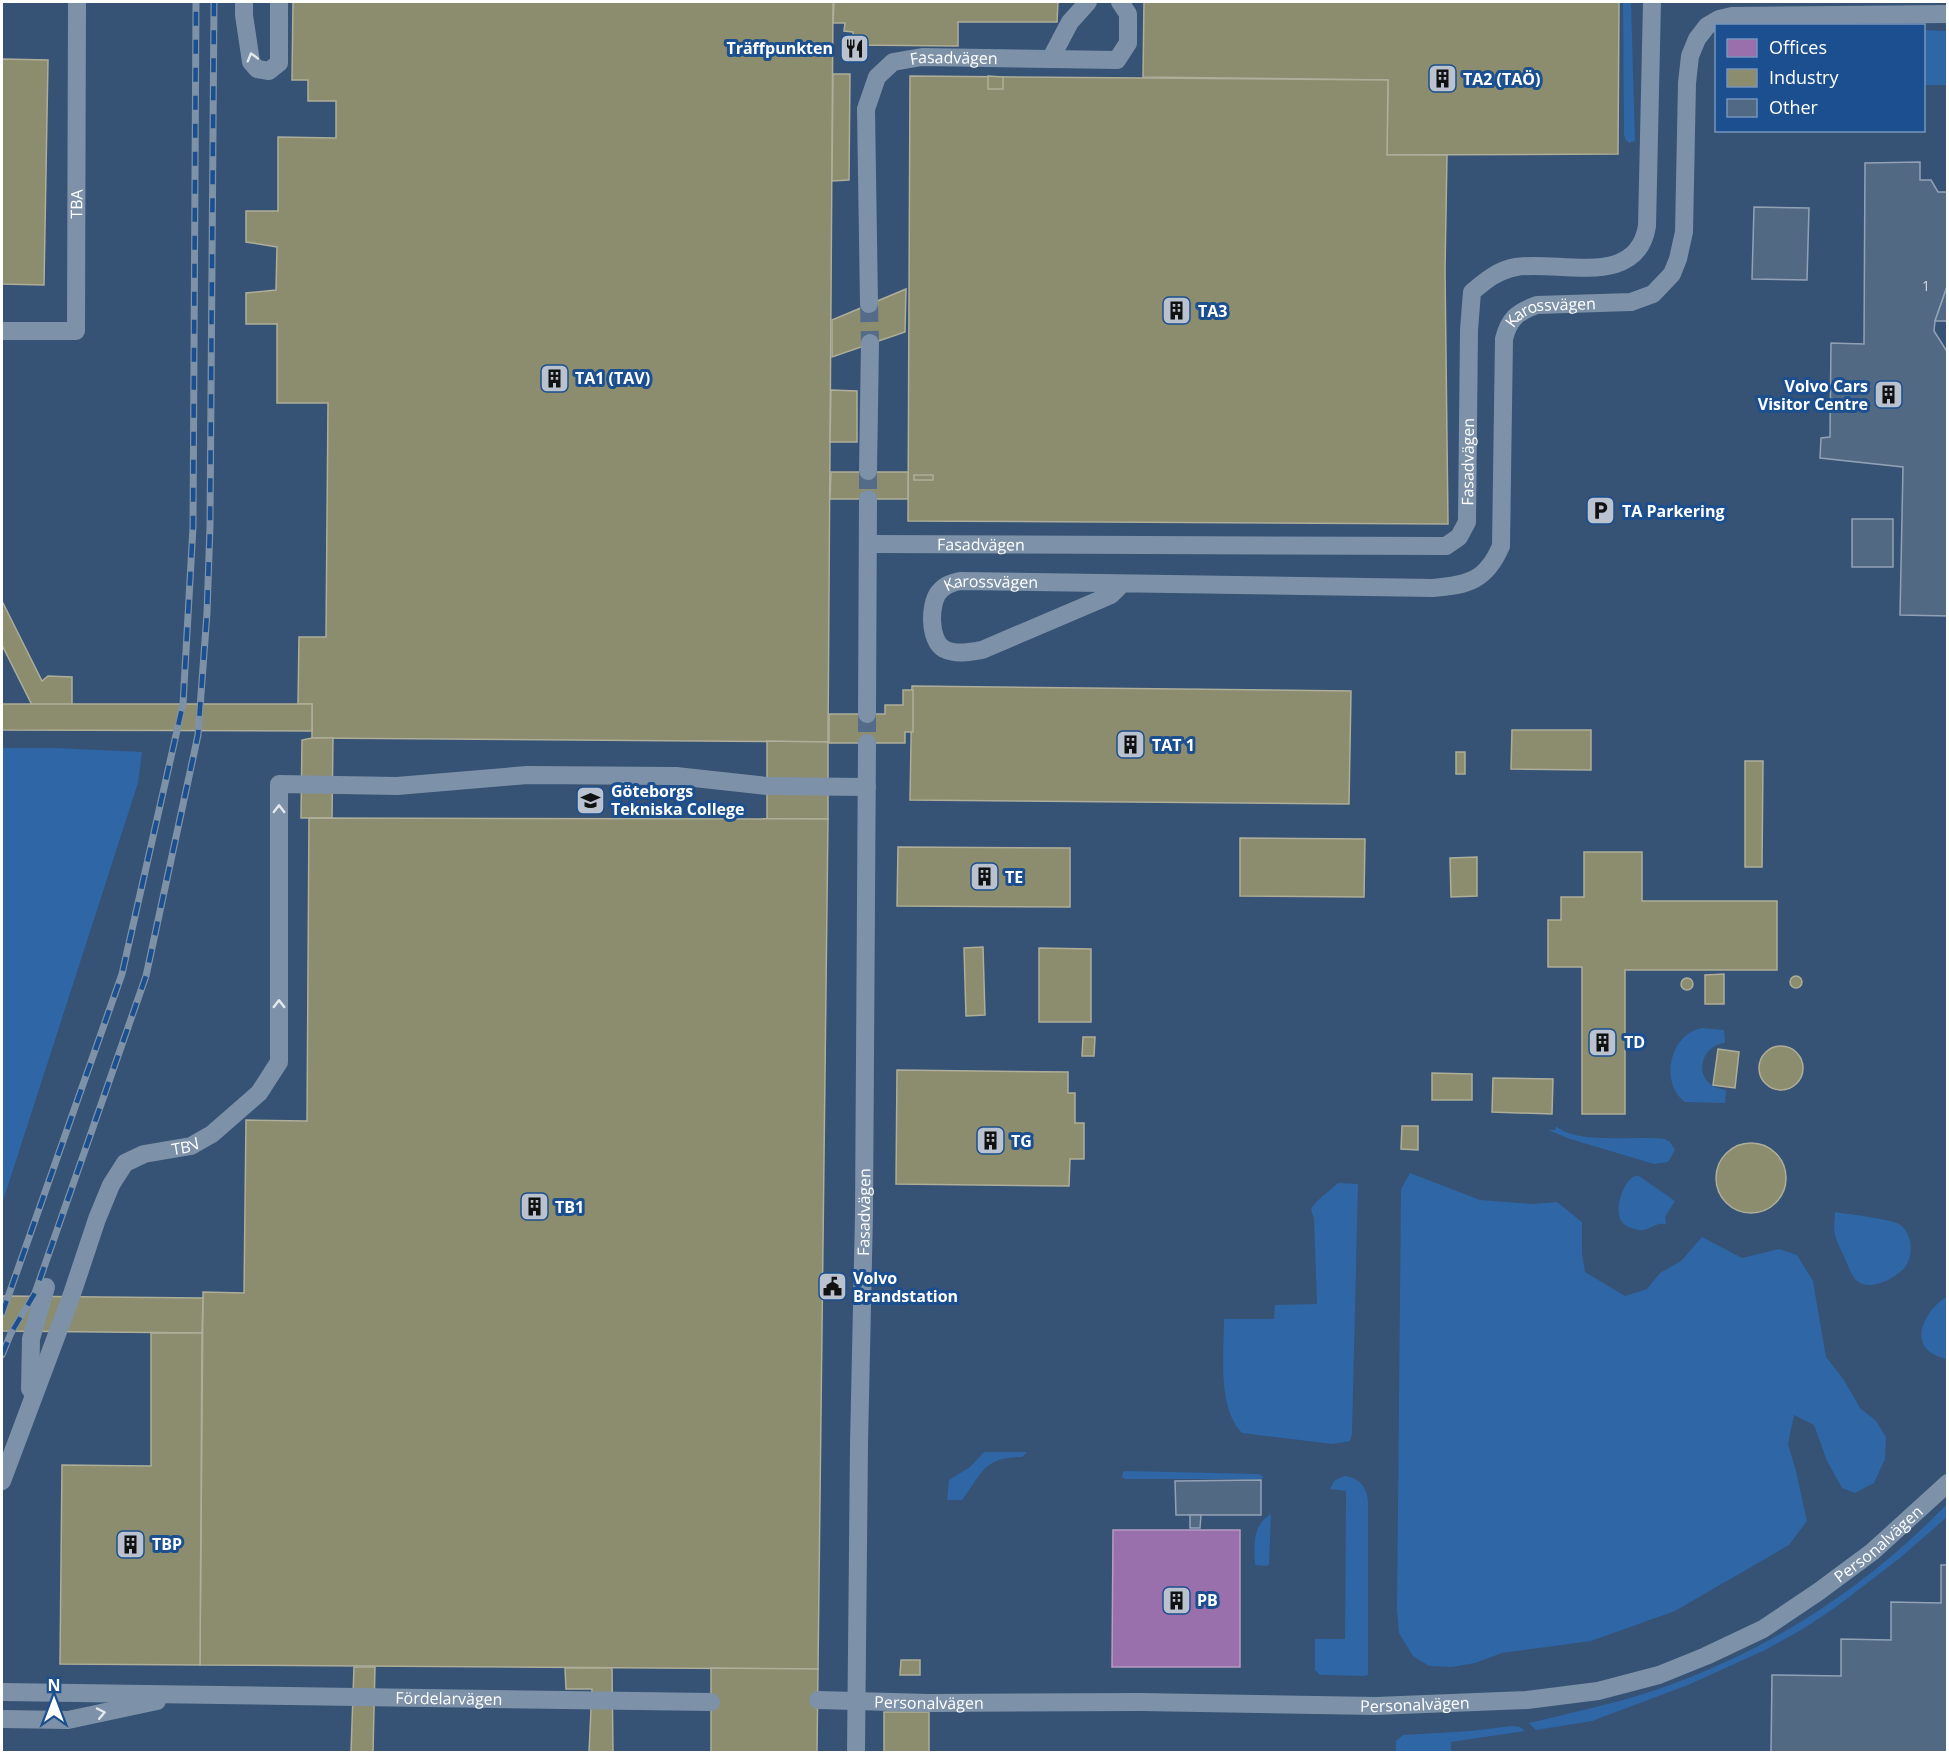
<svg xmlns="http://www.w3.org/2000/svg" width="1949" height="1754" font-family="'Open Sans',sans-serif">
  <style>
    .green { fill: #2f66a5 }
    .offices { fill: #9970ab; stroke: #b89bc4; stroke-width: 1.5 }
    .industry { fill: #8c8c6e; stroke: #aeae9a; stroke-width: 1.5 }
    .building { fill: #526984; stroke: #92a2b6; stroke-width: 1.5 }
    .lines { fill: none; stroke-linecap: round; stroke-linejoin: round }
    .minor-tunnel { stroke: #546c89; stroke-width: 18; stroke-dasharray: 18 9; stroke-linecap: butt }
    .minor { stroke: #7d92a8; stroke-width: 18 }
    .rail-casing { stroke: #7e92a7; stroke-width: 7 }
    .rail { stroke: #1b4f8f; stroke-width: 4.5; stroke-dasharray: 14; stroke-linecap: butt }
    .oneway { stroke: #e5e9ee }
    .labels { text-anchor: middle; dominant-baseline: central; stroke-width: 6; stroke-linejoin: round; paint-order: stroke }
    .number-label { font-size: 14px; fill: #d4dae0 }
    .poi-label { font-size: 16px; font-weight: bold; fill: #fff; stroke: #1b4f8f; text-anchor: start }
    .street-label { font-size: 16px; fill: #fff; stroke: #1b4f8f }
  </style>
  <rect width="100%" height="100%" fill="#365274"/>
  <!-- green -->
  <g class="green">
    <path d="M1623,2H1631L1635,141L1629,143L1625,139L1624,134Z"/>
    <path d="M1924,30L1947,31V85H1924Z"/>
    <path d="M2,748H56L142,752L138,783L2,1204Z"/>
    <path d="M1702,1028L1724,1030L1725,1043C1704,1044 1693,1073 1712,1085C1716,1088 1721,1089 1726,1090L1725,1103L1685,1102C1659,1082 1670,1034 1702,1028Z"/>
    <path d="M1556,1126C1576,1145 1637,1135 1665,1139L1670,1142L1675,1150L1668,1162L1654,1164L1570,1139L1548,1130H1555Z"/>
    <path d="M1410,1173L1480,1200L1533,1204L1557,1202L1582,1222V1253L1585,1272L1625,1296L1647,1289L1660,1273L1681,1261L1702,1237L1742,1258L1779,1249L1797,1255L1813,1281L1826,1357L1844,1380L1860,1408L1876,1421L1886,1437L1885,1459L1874,1483L1855,1493L1842,1488L1827,1461L1814,1425L1794,1415L1788,1444L1796,1471L1807,1521L1789,1545L1675,1611L1591,1641L1502,1653L1475,1663L1452,1667L1429,1666L1413,1656L1399,1633L1397,1610L1401,1189Z"/>
    <path d="M1635,1176H1639L1675,1201L1665,1217L1666,1224C1663,1224 1659,1223 1656,1225C1650,1227 1647,1231 1639,1230C1633,1229 1626,1227 1622,1222C1613,1211 1623,1181 1635,1176Z"/>
    <path d="M1338,1183L1358,1184L1352,1434L1350,1441L1333,1444L1242,1433C1217,1407 1224,1354 1224,1319H1274L1275,1305L1317,1304L1314,1219L1311,1209C1317,1199 1330,1191 1338,1183Z"/>
    <path d="M1835,1212C1847,1214 1890,1219 1899,1224C1912,1232 1914,1253 1906,1266C1897,1278 1870,1292 1857,1281C1851,1276 1849,1267 1846,1261C1843,1253 1837,1244 1835,1235C1833,1228 1835,1219 1835,1212Z"/>
    <path d="M1947,1296L1948,1359H1946C1905,1349 1922,1313 1947,1296Z"/>
    <path d="M984,1452H1027L1022,1457C983,1457 982,1474 962,1500H947L949,1480L970,1467Z"/>
    <path d="M1126,1471L1259,1474L1264,1477L1261,1479H1125L1122,1477L1123,1472Z"/>
    <path d="M1344,1476C1359,1477 1367,1487 1368,1501V1675L1364,1676L1320,1675L1315,1670V1639H1345L1346,1491L1330,1489L1334,1481Z"/>
    <path d="M1947,1504V1517L1900,1558L1836,1607L1803,1629L1765,1650L1688,1685L1592,1721L1536,1730L1529,1723C1566,1714 1604,1706 1640,1695C1758,1658 1862,1592 1947,1504Z"/>
    <path d="M1271,1514L1269,1564L1267,1566L1255,1565C1254,1546 1252,1525 1271,1514Z"/>
    <path d="M1511,1726L1520,1727L1525,1731L1451,1742V1752H1396V1741L1403,1735L1471,1731Z"/>
  </g>
  <!-- offices -->
  <path class="offices" d="M1113,1530H1240V1667H1112Z"/>
  <!-- industry -->
  <g class="industry">
    <path d="M293,2H833L828,742L312,738V704H298L299,637H326L328,403H277V324H246V293L276,290L277,247L246,242V211H278V137L336,138V101H308V80H292Z"/>
    <path d="M834,2H1058L1057,22H958V46L853,45V32L844,31L845,23H833Z"/>
    <path d="M1144,2H1619L1618,154L1387,155L1388,80L1143,77Z"/>
    <path d="M2,59L48,60L44,285L2,284Z"/>
    <path d="M833,74H850L849,180L832,181Z"/>
    <path d="M910,76L1388,80L1387,155H1447L1445,270L1448,524L908,521Z"/>
    <path d="M988,76L1003,77V89H988Z"/>
    <path d="M906,289L905,332L832,357V320Z"/>
    <path d="M831,390L857,391V442H830Z"/>
    <path d="M831,472H908V499H830Z"/>
    <rect x="914" y="475" width="19" height="5"/>
    <path d="M2,601L42,681L48,676L72,677V705H32L2,645Z"/>
    <path d="M912,686L1351,691L1349,804L910,800Z"/>
    <path d="M903,690H913V732H905V743H829V714H885V705H903Z"/>
    <path d="M2,704H312V731L2,730Z"/>
    <path d="M1512,730H1591V770L1511,769Z"/>
    <path d="M312,738H333L332,818H301L302,740Z"/>
    <path d="M767,741L828,742V819H767Z"/>
    <rect x="1456" y="752" width="9" height="22"/>
    <path d="M1745,761H1763L1762,867H1745Z"/>
    <path d="M309,818L828,819L818,1669L200,1665L203,1292L244,1293L246,1120L307,1121Z"/>
    <path d="M1240,838L1365,839L1364,897L1240,896Z"/>
    <path d="M898,847L1070,848V907L897,906Z"/>
    <path d="M1584,852H1642V901H1777V970H1625V1114H1582V967H1548V920H1561V897H1584Z"/>
    <path d="M1477,857V896L1451,897L1450,858Z"/>
    <path d="M983,947L985,1015L966,1016L964,948Z"/>
    <path d="M1039,948L1091,949V1022H1039Z"/>
    <path d="M1724,974V1004H1705V975Z"/>
    <circle cx="1796" cy="982" r="6"/>
    <circle cx="1687" cy="984" r="6"/>
    <path d="M1083,1037H1095L1094,1056H1082Z"/>
    <circle cx="1781" cy="1068" r="22"/>
    <path d="M1718,1049L1739,1052L1735,1088L1713,1085Z"/>
    <path d="M897,1070L1068,1072V1093H1075V1123H1084V1159H1070L1069,1186L896,1184Z"/>
    <path d="M1432,1073L1472,1074V1100H1432Z"/>
    <path d="M1493,1078L1553,1079L1552,1114L1492,1112Z"/>
    <path d="M1402,1126H1418V1150L1401,1149Z"/>
    <circle cx="1751" cy="1178" r="35"/>
    <path d="M2,1296L203,1298L202,1333L2,1331Z"/>
    <path d="M151,1333H202L200,1665L60,1664L62,1465L151,1466Z"/>
    <path d="M901,1660H920V1675H900Z"/>
    <path d="M354,1667H375L373,1752H351Z"/>
    <path d="M565,1668H612L613,1752H589L592,1689H566Z"/>
    <path d="M711,1668L818,1669L817,1752H711Z"/>
    <rect x="884" y="1712" width="45" height="40"/>
  </g>
  <!-- building -->
  <g class="building">
    <path d="M1920,162V180H1931L1938,192H1948V284L1935,321L1934,331L1948,353V616L1900,615L1903,467L1820,458L1821,438L1830,437L1831,343L1864,344L1865,163Z"/>
    <path d="M1754,207L1809,208L1807,280L1752,279Z"/>
    <path d="M1948,284V321H1935Z"/>
    <rect x="1852" y="519" width="41" height="48"/>
    <path d="M1261,1480V1515H1176L1175,1481Z"/>
    <path d="M1190,1515H1201L1200,1528H1190Z"/>
    <path d="M1941,1565H1948V1752H1771L1772,1675L1841,1676V1639L1891,1640V1602L1941,1603Z"/>
  </g>
  <g class="lines">
    <!-- minor-tunnel -->
    <g class="minor-tunnel">
      <path d="M869,304L870,343"/>
      <path d="M868,471V499"/>
      <path d="M867,714V743"/>
    </g>
    <!-- minor -->
    <g class="minor">
      <path d="M244,2V15L251,62L257,69L269,71L279,63V2"/>
      <path d="M1051,58L1070,22L1088,2"/>
      <path id="s1" d="M869,304L866,109L877,77L893,62L922,57L1117,60L1128,43V14L1120,2"/>
      <path id="s2" d="M2,331H76L77,2"/>
      <path d="M868,471L870,343"/>
      <path id="s3" d="M869,544L1446,546L1459,537L1467,522L1469,330L1472,292C1485,281 1498,270 1516,267C1560,260 1637,289 1647,226L1652,2"/>
      <path id="s4" d="M1121,585L1111,595L982,650C971,652 956,655 944,649C929,641 929,604 939,592C945,585 951,583 960,581L1433,588C1468,585 1486,581 1501,546L1504,339C1509,319 1517,312 1537,305L1631,302L1653,294L1672,274L1678,259L1684,232L1687,83L1690,56L1697,39L1707,26L1719,19L1732,16L1948,14"/>
      <path d="M867,714L868,499"/>
      <path d="M30,1389L31,1339L46,1287"/>
      <path id="s5" d="M2,1481L71,1297L97,1219L111,1185L125,1163L144,1154L191,1146L212,1134L259,1093L279,1062V784L397,786L527,775L676,776L767,786L867,787"/>
      <path id="s6" d="M2,1692L711,1702"/>
      <path id="s7" d="M818,1700L929,1703L1141,1702L1376,1706L1527,1700L1598,1691L1659,1675L1706,1656L1763,1629L1818,1592L1872,1552L1948,1483"/>
      <path d="M2,1719L68,1720L157,1701"/>
      <path id="s8" d="M856,1752L859,1444L864,1214L867,743"/>
    </g>
    <defs>
      <g id="rail">
        <path d="M2,1314L122,974L183,704L193,527L196,2"/>
        <path d="M2,1355L11,1333L35,1293L146,976L198,735L207,613L210,526L214,2"/>
      </g>
    </defs>
    <!-- rail casing -->
    <use href="#rail" class="rail-casing"/>
    <!-- rail -->
    <use href="#rail" class="rail"/>
  </g>
  <!-- one-way arrows -->
  <defs><path id="oneway-chevron" d="M-2-3.5L2.5 0L-2 3.5" fill="none" stroke-width="1.6" stroke-linecap="round" stroke-linejoin="round" transform="scale(1.5)"/></defs>
  <g class="oneway">
    <use href="#oneway-chevron" transform="translate(252 57) rotate(-106)"/>
    <use href="#oneway-chevron" transform="translate(279 809) rotate(-90)"/>
    <use href="#oneway-chevron" transform="translate(279 1004) rotate(-90)"/>
    <use href="#oneway-chevron" transform="translate(101 1713) rotate(-12)"/>
  </g>
  <!-- icons -->
  <defs>
    <symbol id="restaurant-square" viewBox="-11 -11 22 22"><rect x="-9" y="-9" width="18" height="18" rx="4" fill="#b9c2ce" stroke="#1b4f8f"/><path d="M-5-6h1v4h1v-4h1v4h1v-4h1v5L-1.5 .5V6h-2V.5L-5-1ZM5-6V6H3V1.5H1.5Q1.5-4 5-6Z" fill="#111"/></symbol>
    <symbol id="building-square" viewBox="-11 -11 22 22"><rect x="-9" y="-9" width="18" height="18" rx="4" fill="#b9c2ce" stroke="#1b4f8f"/><path d="M-4-6H4V6H1V3H-1V6H-4ZM-2.5-4.3h1.7v1.8h-1.7ZM.8-4.3h1.7v1.8H.8ZM-2.5-1h1.7V.8h-1.7ZM.8-1h1.7V.8H.8Z" fill="#111"/></symbol>
    <symbol id="parking-square" viewBox="-11 -11 22 22"><rect x="-9" y="-9" width="18" height="18" rx="4" fill="#b9c2ce" stroke="#1b4f8f"/><path d="M-3.5-5.5H1a3.5 3.5 0 0 1 0 7H-1V5.5H-3.5ZM-1-3.4V-.6H.8a1.4 1.4 0 0 0 0-2.8Z" fill="#111"/></symbol>
    <symbol id="school-square" viewBox="-11 -11 22 22"><rect x="-9" y="-9" width="18" height="18" rx="4" fill="#b9c2ce" stroke="#1b4f8f"/><path d="M0-5L7-2L0 1L-7-2ZM-4 1L0 2.5L4 1V4Q0 6-4 4Z" fill="#111"/></symbol>
    <symbol id="civic-square" viewBox="-11 -11 22 22"><rect x="-9" y="-9" width="18" height="18" rx="4" fill="#b9c2ce" stroke="#1b4f8f"/><path d="M-.6-6.5H3V-4.5H.6V-3L4-1V1h2V6H-6V1h2V-1L-.6-3ZM-1.2 2.5V6h2.4V2.5Z" fill="#111"/></symbol>
  </defs>
  <g fill-rule="evenodd">
    <use href="#restaurant-square" x="838" y="32" width="33" height="33"/>
    <use href="#building-square" x="1426" y="62" width="33" height="33"/>
    <use href="#building-square" x="1160" y="294" width="33" height="33"/>
    <use href="#building-square" x="538" y="362" width="33" height="33"/>
    <use href="#building-square" x="1872" y="378" width="33" height="33"/>
    <use href="#parking-square" x="1584" y="494" width="33" height="33"/>
    <use href="#building-square" x="1114" y="728" width="33" height="33"/>
    <use href="#school-square" x="574" y="784" width="33" height="33"/>
    <use href="#building-square" x="968" y="860" width="33" height="33"/>
    <use href="#building-square" x="1586" y="1026" width="33" height="33"/>
    <use href="#building-square" x="974" y="1124" width="33" height="33"/>
    <use href="#building-square" x="518" y="1190" width="33" height="33"/>
    <use href="#civic-square" x="816" y="1270" width="33" height="33"/>
    <use href="#building-square" x="114" y="1528" width="33" height="33"/>
    <use href="#building-square" x="1160" y="1584" width="33" height="33"/>
  </g>
  <g class="labels">
    <!-- number labels -->
    <g class="number-label">
      <text x="1926" y="285">1</text>
    </g>
    <!-- poi labels -->
    <g class="poi-label">
      <text x="833" y="48" text-anchor="end">Träffpunkten</text>
      <text x="1463" y="79">TA2 (TAÖ)</text>
      <text x="1198" y="311">TA3</text>
      <text x="575" y="378">TA1 (TAV)</text>
      <text x="1868" y="386" text-anchor="end">Volvo Cars<tspan x="1868" dy="18">Visitor Centre</tspan></text>
      <text x="1622" y="511">TA Parkering</text>
      <text x="1152" y="745">TAT 1</text>
      <text x="611" y="791">Göteborgs<tspan x="611" dy="18">Tekniska College</tspan></text>
      <text x="1005" y="877">TE</text>
      <text x="1624" y="1042">TD</text>
      <text x="1011" y="1141">TG</text>
      <text x="555" y="1207">TB1</text>
      <text x="853" y="1278">Volvo<tspan x="853" dy="18">Brandstation</tspan></text>
      <text x="152" y="1544">TBP</text>
      <text x="1197" y="1600">PB</text>
    </g>
    <!-- street labels -->
    <g class="street-label">
      <text stroke="none"><textPath href="#s1" startOffset="312">Fasadvägen</textPath></text>
      <text stroke="none"><textPath href="#s2" startOffset="201">TBA</textPath></text>
      <text stroke="none"><textPath href="#s4" startOffset="1107">Karossvägen</textPath></text>
      <text stroke="none"><textPath href="#s3" startOffset="670">Fasadvägen</textPath></text>
      <text stroke="none"><textPath href="#s3" startOffset="112">Fasadvägen</textPath></text>
      <text stroke="none"><textPath href="#s4" startOffset="310">Karossvägen</textPath></text>
      <text stroke="none"><textPath href="#s5" startOffset="405">TBV</textPath></text>
      <text stroke="none"><textPath href="#s8" startOffset="540">Fasadvägen</textPath></text>
      <text stroke="none"><textPath href="#s7" startOffset="1101">Personalvägen</textPath></text>
      <text stroke="none"><textPath href="#s6" startOffset="447">Fördelarvägen</textPath></text>
      <text stroke="none"><textPath href="#s7" startOffset="111">Personalvägen</textPath></text>
      <text stroke="none"><textPath href="#s7" startOffset="597">Personalvägen</textPath></text>
    </g>
  </g>
  <!-- border -->
  <rect width="1949" height="1754" fill="none" stroke="#ffffff" stroke-width="6"/>
  <!-- legend -->
  <rect x="1715" y="24" width="210" height="108" fill="#1b4f8f" stroke="#7695bc" stroke-width="1.5"/>
  <rect x="1727" y="39" width="30" height="18" fill="#9970ab" stroke="#7695bc" stroke-width="1.5"/>
  <text x="1769" y="54" font-size="18" fill="#ffffff">Offices</text>
  <rect x="1727" y="69" width="30" height="18" fill="#8c8c6e" stroke="#7695bc" stroke-width="1.5"/>
  <text x="1769" y="84" font-size="18" fill="#ffffff">Industry</text>
  <rect x="1727" y="99" width="30" height="18" fill="#526984" stroke="#7695bc" stroke-width="1.5"/>
  <text x="1769" y="114" font-size="18" fill="#ffffff">Other</text>
  <!-- north arrow -->
  <g transform="translate(54 1700)" stroke="#1b4f8f" stroke-width="4.5" paint-order="stroke">
  <path d="M0-4.5L10 22L0 15L-10 22Z" fill="#ffffff"/>
  <text y="-9" font-size="16" font-weight="bold" text-anchor="middle" fill="#ffffff">N</text>
  </g>
</svg>
